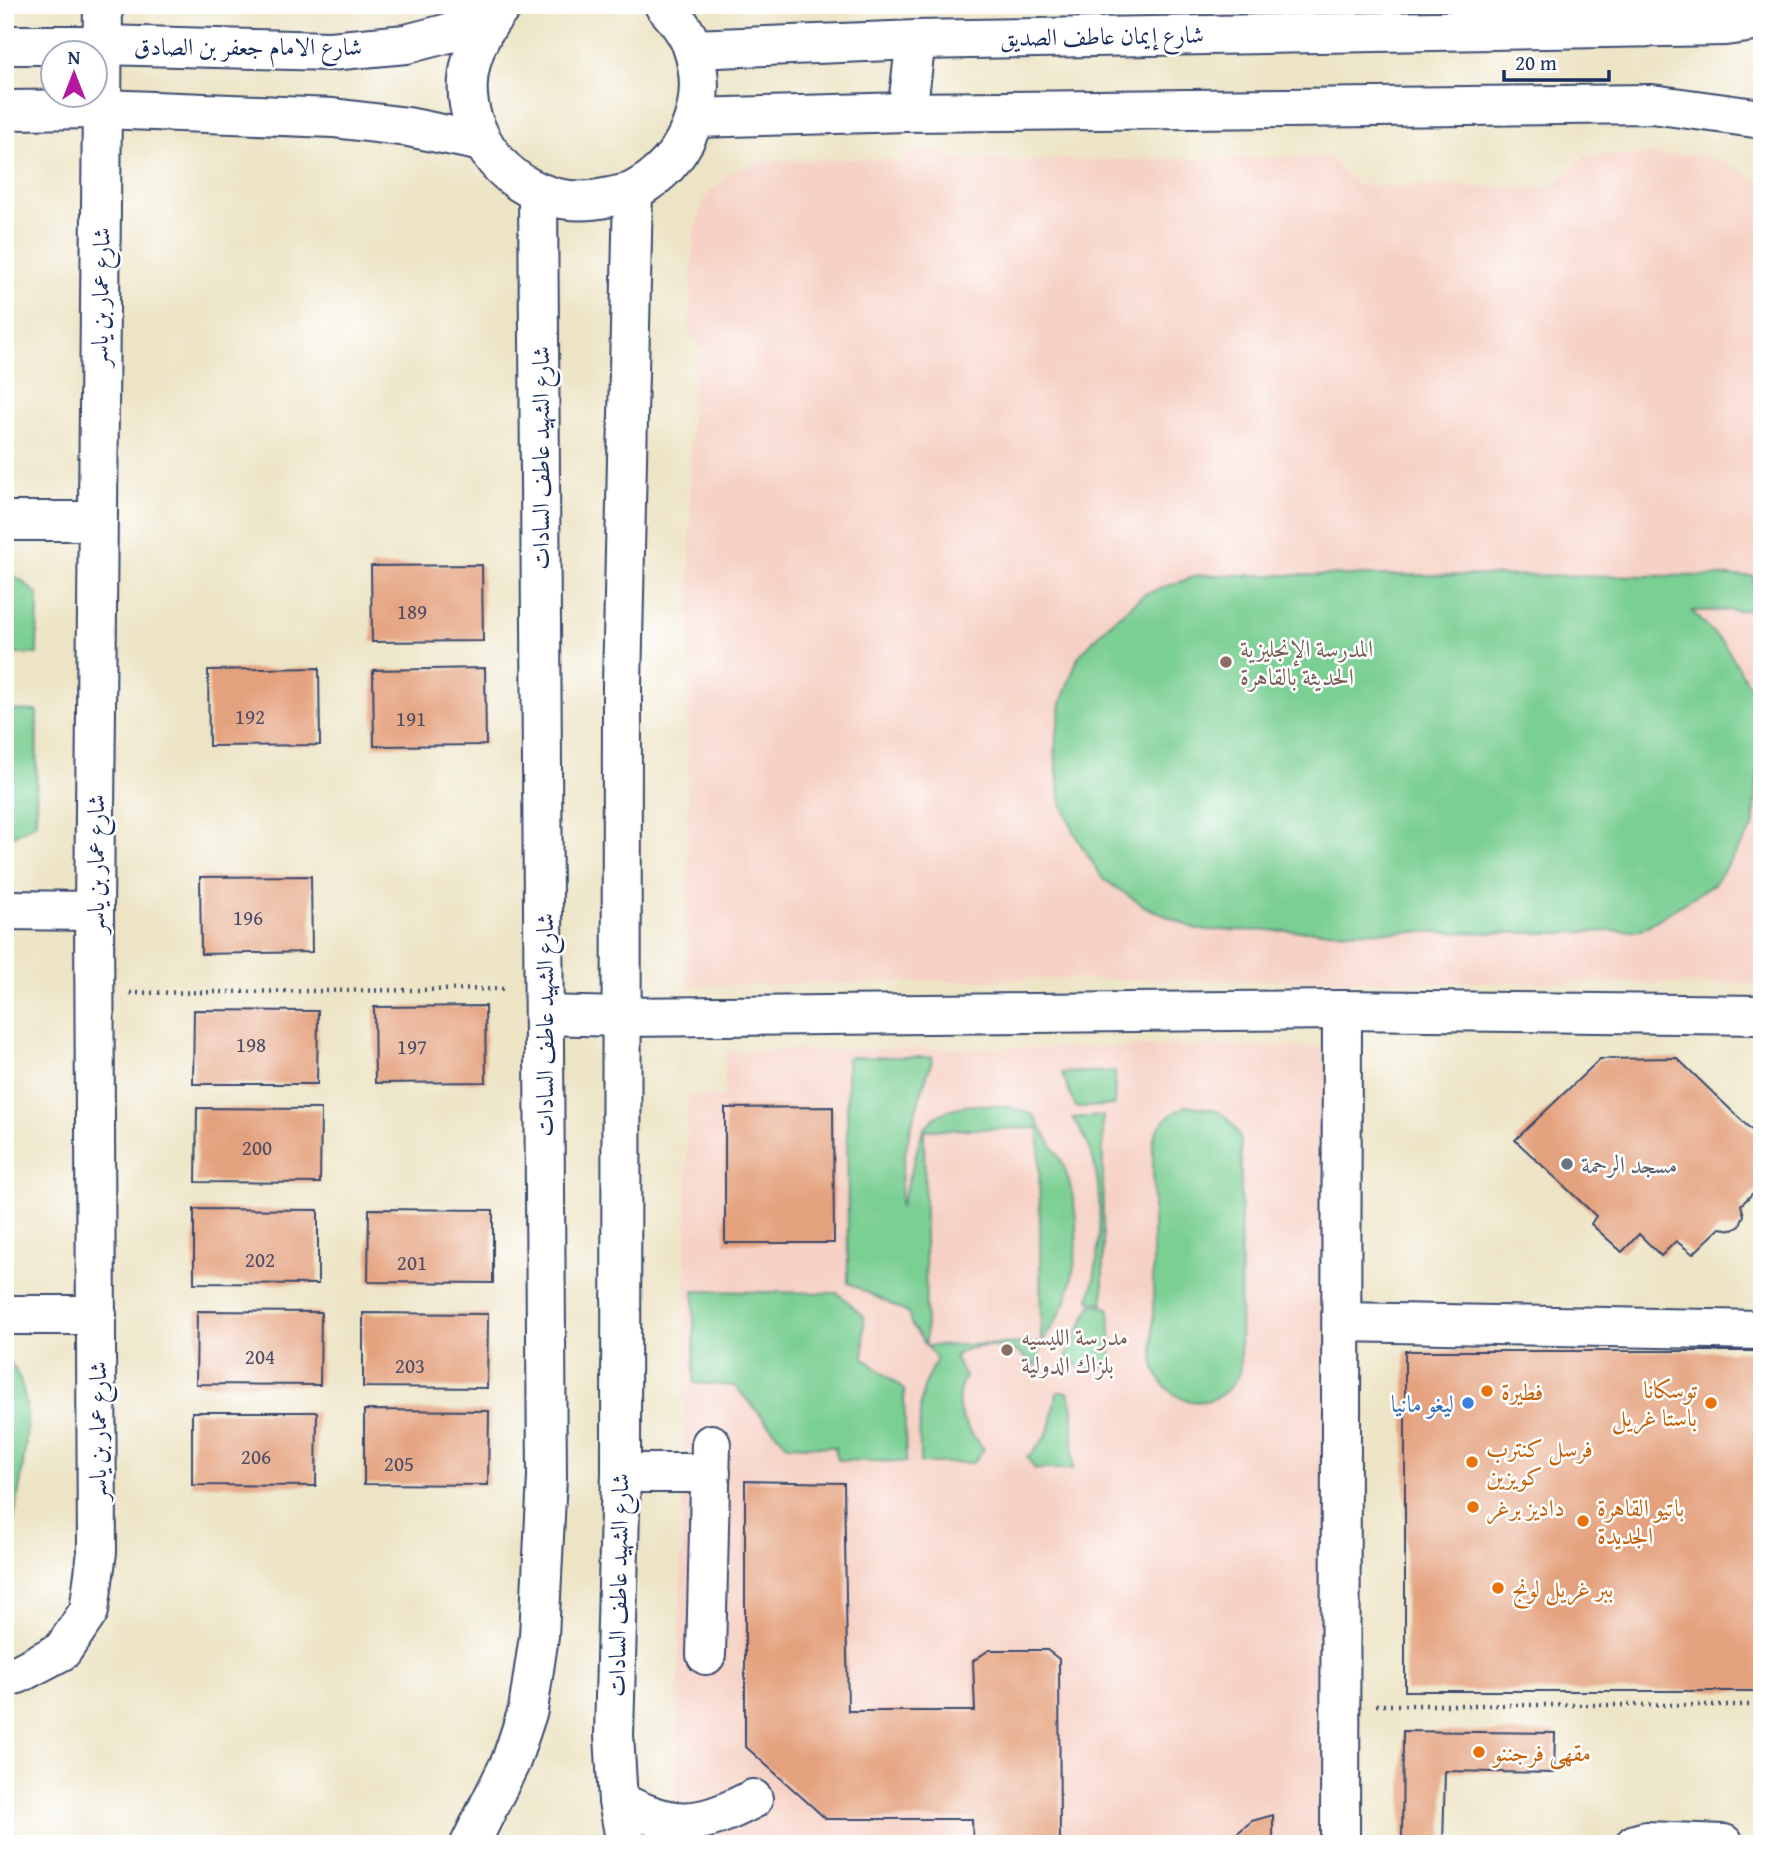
<svg xmlns="http://www.w3.org/2000/svg" width="1767" height="1849" font-family="'Gentium Book Plus',Amiri,serif">
  <style>
    .built { fill: #f6d1c5 }
    .green { fill: #7acf93; stroke: #4a7f78; stroke-width: 2; fill-rule: evenodd }
    .building { fill: #e4a17d }
    .lines { fill: none; stroke-linecap: round; stroke-linejoin: round }
    .minor-casing { stroke: #3a4a6d; stroke-width: 42 }
    .path { stroke: #3a4a6d; stroke-width: 4.5; stroke-dasharray: 2 5; stroke-linecap: butt }
    .minor { stroke: #fff; stroke-width: 38 }
    .education-dot { fill: #8d6e63; stroke: #fff; stroke-width: 2.5 }
    .worship-dot { fill: #6b7280; stroke: #fff; stroke-width: 2.5 }
    .food-dot { fill: #e8710a; stroke: #fff; stroke-width: 2.5 }
    .shop-dot { fill: #3f7fe0; stroke: #fff; stroke-width: 2.5 }
    .labels { text-anchor: middle; dominant-baseline: central; stroke-width: 5; stroke-linejoin: round; paint-order: stroke }
    .number-label { font-size: 21px; fill: #4d4c66 }
    .street-label { font-size: 24px; fill: #1b2f5e; stroke: #fff }
    .education-label { font-size: 24px; fill: #785e54; stroke: #fff; text-anchor: start }
    .worship-label { font-size: 24px; fill: #5b616d; stroke: #fff; text-anchor: start }
    .food-label { font-size: 24px; fill: #c56008; stroke: #fff; text-anchor: start }
    .shop-label { font-size: 24px; fill: #366cbe; stroke: #fff; text-anchor: end }
  </style>
  <rect width="100%" height="100%" fill="#fff"/>
  <filter id="ink" filterUnits="userSpaceOnUse"><feTurbulence type="fractalNoise" baseFrequency=".0143" numOctaves="2"/><feDisplacementMap in="SourceGraphic" scale="14" xChannelSelector="R" yChannelSelector="G"/><feConvolveMatrix kernelMatrix="1 2 1 2 8 2 1 2 1" color-interpolation-filters="sRGB"/></filter>
  <filter id="wash" filterUnits="userSpaceOnUse"><feTurbulence type="fractalNoise" baseFrequency=".00686" numOctaves="4" result="noise"/><feDisplacementMap in="SourceGraphic" scale="28" xChannelSelector="R" yChannelSelector="G"/><feGaussianBlur stdDeviation="1.57" result="paint"/><feColorMatrix in="noise" values="0 0 0 0 0 0 0 0 0 0 0 0 0 0 0 0 0 1.4 0 .05"/><feComposite in="paint" operator="in"/></filter>
  <g filter="url(#wash)">
    <rect width="100%" height="100%" fill="#ede4c5"/>
    <!-- built -->
    <g class="built">
      <path d="M915,149L940,150L962,161L1329,157L1357,185L1550,188L1586,155H1703L1735,166L1762,184V984L1045,979L687,986L691,391L696,364L703,351L689,330L694,230L706,196L728,174L762,161L883,159L899,162Z"/>
      <path d="M1172,1046L1328,1047L1330,1844H678L675,1827L683,1471L688,1096H724L726,1051Z"/>
    </g>
    <!-- green -->
    <g class="green">
      <path d="M5,571L22,581L38,595L37,654H5Z"/>
      <path d="M1199,575L1754,576L1753,610L1692,611L1725,645L1756,697L1759,763L1753,828L1714,884L1641,930L1555,933L1198,930L1146,907L1103,879L1078,840L1061,802L1055,752L1061,703L1078,657L1106,627L1145,594Z"/>
      <path d="M5,710L37,711L36,823L5,841Z"/>
      <path d="M847,1057H933C917,1106 899,1154 900,1207C906,1189 912,1168 917,1150C919,1143 921,1134 924,1129C946,1097 1005,1101 1035,1116C1042,1134 1057,1149 1064,1167C1080,1206 1080,1254 1068,1294C1061,1316 1054,1323 1043,1341C1039,1349 1038,1359 1036,1367C1031,1363 1025,1356 1019,1353C1001,1345 968,1342 954,1357L965,1376C950,1405 963,1427 984,1449L973,1463H920C920,1428 915,1390 937,1360L912,1326L908,1313L848,1283ZM1039,1128L1041,1343L926,1346L924,1130Z"/>
      <path d="M1115,1071L1114,1105L1076,1108L1062,1073Z"/>
      <path d="M1185,1106C1214,1106 1231,1112 1241,1142L1240,1370C1221,1419 1158,1408 1153,1357V1141C1159,1122 1168,1116 1185,1106Z"/>
      <path d="M1103,1116V1304L1089,1300C1101,1260 1105,1186 1089,1147C1086,1137 1078,1128 1073,1118Z"/>
      <path d="M694,1291L838,1293L864,1317V1358L904,1390L906,1462L837,1460L835,1447L787,1445L735,1386L694,1383Z"/>
      <path d="M1092,1304L1109,1308L1111,1355L1108,1365C1088,1377 1083,1370 1066,1357Z"/>
      <path d="M5,1359L9,1360C19,1373 24,1389 26,1405C30,1439 16,1519 5,1551Z"/>
      <path d="M1058,1392H1068L1073,1408V1469H1035L1027,1457C1039,1447 1049,1436 1052,1420C1054,1409 1053,1401 1058,1392Z"/>
    </g>
    <g id="blocks">
      <!-- building -->
      <g class="building">
        <path d="M482,565L483,641L372,642L371,566Z"/>
        <path d="M319,668L320,745L209,746L208,670Z"/>
        <path d="M485,668L486,745L374,746L373,670Z"/>
        <path d="M311,876L312,952L201,954L200,877Z"/>
        <path d="M485,1006L486,1082L375,1083L374,1007Z"/>
        <path d="M194,1010L318,1011L317,1084H193Z"/>
        <path d="M1677,1058L1762,1140V1153L1754,1161L1762,1168V1184L1741,1205L1744,1215L1740,1226L1733,1230L1720,1228L1693,1254L1676,1241L1661,1256L1639,1234L1622,1252L1591,1224L1596,1216L1515,1140L1600,1059Z"/>
        <path d="M833,1107L834,1243H725V1108Z"/>
        <path d="M197,1108L321,1109L320,1183L196,1182Z"/>
        <path d="M194,1209L318,1210V1284L194,1283Z"/>
        <path d="M369,1209L493,1210V1283L368,1282Z"/>
        <path d="M197,1311L321,1312L320,1385L196,1384Z"/>
        <path d="M363,1313L488,1314L487,1388L363,1387Z"/>
        <rect x="1405" y="1351" width="357" height="340"/>
        <path d="M364,1410L489,1411L488,1485L364,1484Z"/>
        <path d="M192,1412H317L316,1486L192,1485Z"/>
        <path d="M745,1481L844,1483L848,1711H975L973,1661L989,1650H1047L1059,1659L1060,1844H973L972,1819H826L745,1746Z"/>
        <path d="M1403,1731L1555,1733L1554,1773L1445,1771L1443,1844H1402Z"/>
        <path d="M1273,1815V1844H1224L1252,1821Z"/>
      </g>
    </g>
  </g>
  <g filter="url(#ink)">
    <use href="#blocks" fill-opacity="0" stroke="#3a4a6d" stroke-width="2"/>
    <g class="lines">
      <defs>
        <g id="minor">
          <path d="M503,5C474,37 458,80 474,123C496,180 549,211 610,197C618,195 628,194 635,190C685,163 711,105 693,49C688,33 676,18 664,5"/>
          <path d="M5,45H102L330,51L406,44L488,23"/>
          <path d="M693,49L916,40L1725,26L1762,21"/>
          <path d="M5,110L102,109L333,118L408,127L482,142"/>
          <path d="M907,112L916,40"/>
          <path d="M695,118L907,112L1652,104L1762,119"/>
          <path d="M5,521H97"/>
          <path d="M5,910L94,911"/>
          <path d="M544,1015L621,1017L1342,1010L1762,1015"/>
          <path d="M5,1315H97"/>
          <path d="M1342,1322L1762,1330"/>
          <path d="M621,1473H711"/>
          <path d="M706,1655L711,1444"/>
          <path d="M5,1677L18,1674L62,1651L89,1611L97,1552L94,911L103,5"/>
          <path d="M618,1801C674,1829 698,1828 753,1799"/>
          <path d="M470,1844L511,1761L528,1710L539,1636L547,1477L538,193"/>
          <path d="M626,1844L618,1801L614,1735L621,1473L622,685L633,192"/>
          <path d="M1340,1844L1342,1010"/>
          <path d="M1635,1844L1646,1841L1724,1844"/>
        </g>
      </defs>
      <!-- minor casing -->
      <use href="#minor" class="minor-casing"/>
      <!-- path -->
      <g class="path">
        <path d="M130,993L507,989"/>
        <path d="M1376,1705H1762"/>
      </g>
      <!-- minor -->
      <use href="#minor" class="minor"/>
    </g>
  </g>
  <!-- markers -->
  <g class="education-dot">
    <circle cx="1226" cy="662" r="7"/>
    <circle cx="1007" cy="1350" r="7"/>
  </g>
  <circle class="worship-dot" cx="1567" cy="1164" r="7"/>
  <g class="food-dot">
    <circle cx="1487" cy="1391" r="7"/>
    <circle cx="1711" cy="1403" r="7"/>
    <circle cx="1472" cy="1462" r="7"/>
    <circle cx="1473" cy="1507" r="7"/>
    <circle cx="1583" cy="1521" r="7"/>
    <circle cx="1498" cy="1588" r="7"/>
    <circle cx="1479" cy="1752" r="7"/>
  </g>
  <circle class="shop-dot" cx="1468" cy="1403" r="7"/>
  <g class="labels">
    <!-- number labels -->
    <g class="number-label">
      <text x="412" y="611">189</text>
      <text x="250" y="716">192</text>
      <text x="411" y="718">191</text>
      <text x="248" y="917">196</text>
      <text x="251" y="1044">198</text>
      <text x="412" y="1046">197</text>
      <text x="257" y="1147">200</text>
      <text x="260" y="1259">202</text>
      <text x="412" y="1262">201</text>
      <text x="260" y="1356">204</text>
      <text x="410" y="1365">203</text>
      <text x="256" y="1456">206</text>
      <text x="399" y="1463">205</text>
    </g>
    <!-- street labels -->
    <g class="street-label">
      <text transform="translate(1102 36) rotate(-1)">شارع إيمان عاطف الصديق</text>
      <text x="248" y="46">شارع الامام جعفر بن الصادق</text>
      <text transform="translate(100 297) rotate(-89)">شارع عمار بن ياسر</text>
      <text transform="translate(540 458) rotate(-90)">شارع الشهيد عاطف السادات</text>
      <text transform="translate(95 864) rotate(-90)">شارع عمار بن ياسر</text>
      <text transform="translate(544 1025) rotate(-90)">شارع الشهيد عاطف السادات</text>
      <text transform="translate(97 1431) rotate(-90)">شارع عمار بن ياسر</text>
      <text transform="translate(618 1585) rotate(-89)">شارع الشهيد عاطف السادات</text>
    </g>
    <!-- education labels -->
    <g class="education-label">
      <text x="1240" y="648">المدرسة الإنجليزية<tspan x="1240" dy="28">الحديثة بالقاهرة</tspan></text>
      <text x="1021" y="1336">مدرسة الليسيه<tspan x="1021" dy="28">بلزاك الدولية</tspan></text>
    </g>
    <!-- worship labels -->
    <g class="worship-label">
      <text x="1581" y="1164">مسجد الرحمة</text>
    </g>
    <!-- food labels -->
    <g class="food-label">
      <text x="1697" y="1389" text-anchor="end">توسكانا<tspan x="1697" dy="28">باستا غريل</tspan></text>
      <text x="1501" y="1391">فطيرة</text>
      <text x="1486" y="1448">فرسل كنترب<tspan x="1486" dy="28">كويزين</tspan></text>
      <text x="1487" y="1507">داديز برغر</text>
      <text x="1597" y="1507">باتيو القاهرة<tspan x="1597" dy="28">الجديدة</tspan></text>
      <text x="1512" y="1588">ببر غريل لونج</text>
      <text x="1493" y="1752">مقهى فرجننو</text>
    </g>
    <!-- shop labels -->
    <g class="shop-label">
      <text x="1454" y="1403">ليغو مانيا</text>
    </g>
  </g>
  <!-- margin -->
  <rect width="1767" height="1849" fill="none" stroke="#fff" stroke-width="28"/>
  <!-- north arrow -->
  <g transform="translate(74 74)"><circle r="33" fill="#ffffff" stroke="#a4acbf" stroke-width="2"/>
  <path d="M0-5L12 26L0 18L-12 26Z" fill="#b5179e"/>
  <text y="-10" font-size="19" font-weight="bold" text-anchor="middle" fill="#1b2f5e">N</text>
  </g>
  <!-- scale -->
  <path d="M1504 70v10h105v-10" fill="none" stroke="#1b2f5e" stroke-width="3.5"/>
  <text x="1515" y="70" font-size="21" fill="#1b2f5e" stroke="#ffffff" stroke-width="5" paint-order="stroke">20 m</text>
</svg>
